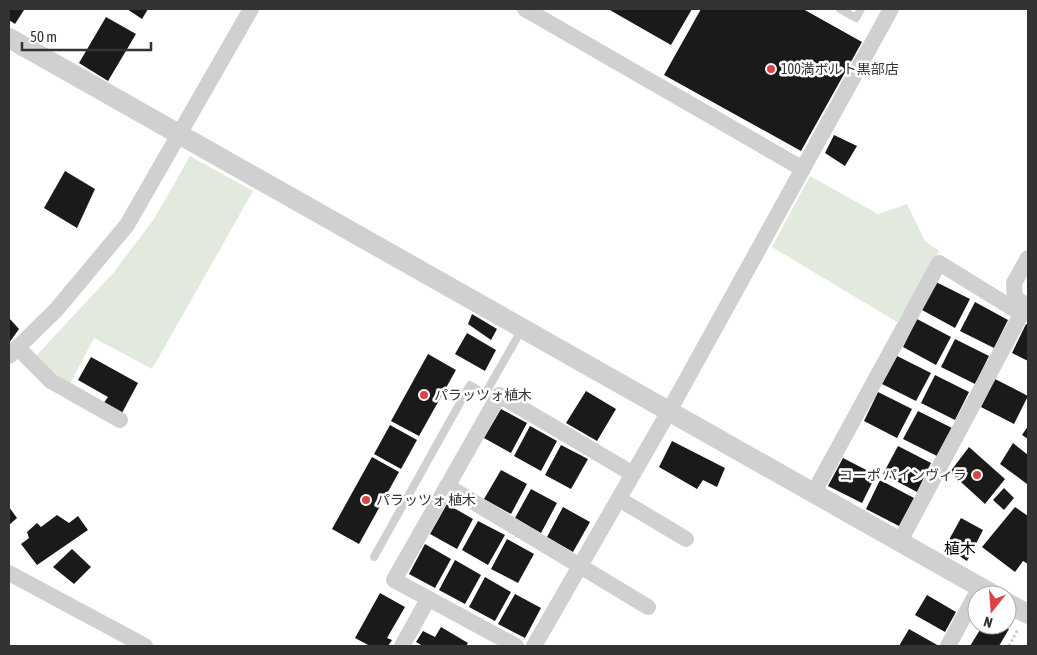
<svg xmlns="http://www.w3.org/2000/svg" width="1037" height="655" font-family="'Asap Condensed','Noto Sans JP',sans-serif">
  <style>
    .green { fill: #e2e9dd }
    .building { fill: #1a1a1a }
    .lines { fill: none; stroke-linecap: round; stroke-linejoin: round }
    .path { stroke: #cacaca; stroke-width: 3; stroke-dasharray: 2.5 2.5; stroke-linecap: butt }
    .service { stroke: #d0d0d0; stroke-width: 8 }
    .minor { stroke: #d0d0d0; stroke-width: 16 }
    .tertiary { stroke: #d0d0d0; stroke-width: 20 }
    .poi-dot { fill: #db4446; stroke: #fff; stroke-width: 2 }
    .labels { text-anchor: middle; dominant-baseline: central; stroke-width: 5; stroke-linejoin: round; paint-order: stroke }
    .poi-label { font-size: 14px; fill: #333; stroke: #fff; text-anchor: start }
    .quarter-label { font-size: 16px; fill: #000; stroke: #fff }
  </style>
  <rect width="100%" height="100%" fill="#fff"/>
  <!-- green -->
  <g class="green">
    <path d="M190,156L253,191L152,369L94,338L70,384L40,362L36,356L114,272L154,219Z"/>
    <path d="M810,176L878,214L907,204L925,241L939,251L897,322L772,247Z"/>
  </g>
  <!-- building -->
  <g class="building">
    <path d="M9,9L24,10L15,24L9,20Z"/>
    <path d="M127,9H148L142,19Z"/>
    <path d="M608,9H692L671,45Z"/>
    <path d="M701,9H803L862,42L801,151L664,75Z"/>
    <path d="M106,17L136,34L108,81L79,63Z"/>
    <path d="M834,135L857,146L845,166L825,153Z"/>
    <path d="M65,171L95,189L77,228L44,208Z"/>
    <path d="M936,282L970,299L955,328L922,310Z"/>
    <path d="M975,302L1008,320L994,348L960,331Z"/>
    <path d="M472,314L497,329L491,340L468,324Z"/>
    <path d="M9,318L19,329L9,343Z"/>
    <path d="M917,319L951,337L936,365L903,347Z"/>
    <path d="M1026,324L1028,325V361L1012,353Z"/>
    <path d="M467,333L496,350L485,371L455,354Z"/>
    <path d="M955,339L989,356L975,384L941,367Z"/>
    <path d="M428,354L456,370L419,436L391,421Z"/>
    <path d="M897,356L931,373L916,401L882,384Z"/>
    <path d="M91,357L138,383L122,413L103,404L108,397L78,380Z"/>
    <path d="M935,375L969,392L955,420L921,403Z"/>
    <path d="M995,379L1028,396L1014,424L981,407Z"/>
    <path d="M586,391L616,409L597,441L566,423Z"/>
    <path d="M878,392L912,409L897,438L864,421Z"/>
    <path d="M501,409L527,423L511,453L484,438Z"/>
    <path d="M918,411L952,428L937,456L903,439Z"/>
    <path d="M390,425L417,440L401,469L374,454Z"/>
    <path d="M530,426L557,441L541,471L514,456Z"/>
    <path d="M1028,426V439L1022,435Z"/>
    <path d="M672,441L725,468L717,487L703,480L697,489L659,467Z"/>
    <path d="M1013,443L1028,455L1027,484L1000,464Z"/>
    <path d="M561,445L588,459L571,489L545,475Z"/>
    <path d="M898,446L931,463L917,492L883,474Z"/>
    <path d="M969,447L1005,479L985,504L950,472Z"/>
    <path d="M372,457L399,472L359,544L332,529Z"/>
    <path d="M843,458L876,475L862,503L828,486Z"/>
    <path d="M501,470L527,484L511,514L484,499Z"/>
    <path d="M880,480L914,498L899,526L866,509Z"/>
    <path d="M1004,488L1014,498L1004,510L993,500Z"/>
    <path d="M531,489L557,503L541,533L515,518Z"/>
    <path d="M447,504L473,519L457,549L430,534Z"/>
    <path d="M9,507L17,518L9,525Z"/>
    <path d="M563,507L590,522L573,552L547,537Z"/>
    <path d="M1015,507L1028,516V564L1023,561L1015,572L982,547Z"/>
    <path d="M57,515L69,523L78,516L88,530L37,565L21,544L29,538L27,532L37,523L41,527Z"/>
    <path d="M961,518L983,530L967,561L945,547Z"/>
    <path d="M478,521L505,535L488,565L462,550Z"/>
    <path d="M507,539L534,554L518,583L491,569Z"/>
    <path d="M425,544L451,559L435,588L409,574Z"/>
    <path d="M72,549L91,567L74,584L53,567Z"/>
    <path d="M455,560L481,575L465,604L439,590Z"/>
    <path d="M485,577L511,592L495,621L469,607Z"/>
    <path d="M380,593L405,607L387,638L392,640L388,646H370L355,638Z"/>
    <path d="M515,594L541,608L525,638L498,624Z"/>
    <path d="M927,595L956,612L945,632L915,615Z"/>
    <path d="M983,625H1002L1009,629L999,646H970Z"/>
    <path d="M441,627L468,643L466,646H423L416,642L423,631L435,637Z"/>
    <path d="M909,629L939,646H899Z"/>
  </g>
  <g class="lines">
    <!-- path -->
    <path class="path" d="M1009,646L1018,629"/>
    <!-- service -->
    <g class="service">
      <path d="M840,9L856,18L861,9"/>
      <path d="M374,557L470,385L485,394L522,329"/>
    </g>
    <!-- minor -->
    <g class="minor">
      <path d="M525,9L803,169"/>
      <path d="M1028,258L1014,283L1015,298L1028,306"/>
      <path d="M18,348L51,381L120,420"/>
      <path d="M9,356L56,310L127,225L251,9"/>
      <path d="M447,486L648,607"/>
      <path d="M813,494L939,263L1022,314"/>
      <path d="M619,499L686,539"/>
      <path d="M899,543L1026,305"/>
      <path d="M9,573L145,646"/>
      <path d="M402,646L428,599"/>
      <path d="M516,646L394,580L499,395L633,474"/>
      <path d="M534,646L668,413L891,9"/>
      <path d="M948,646L980,587"/>
    </g>
    <!-- tertiary -->
    <g class="tertiary">
      <path d="M9,38L994,595"/>
      <path d="M1007,603L1028,614"/>
    </g>
  </g>
  <!-- markers -->
  <g class="poi-dot">
    <circle cx="771" cy="69" r="5"/>
    <circle cx="424" cy="395" r="5"/>
    <circle cx="977" cy="475" r="5"/>
    <circle cx="366" cy="500" r="5"/>
  </g>
  <g class="labels">
    <!-- poi labels -->
    <g class="poi-label">
      <text x="781" y="69">100満ボルト黒部店</text>
      <text x="434" y="395">パラッツォ植木</text>
      <text x="967" y="475" text-anchor="end">コーポ パインヴィラ</text>
      <text x="376" y="500">パラッツォ 植木</text>
    </g>
    <!-- quarter labels -->
    <g class="quarter-label">
      <text x="960" y="548">植木</text>
    </g>
  </g>
  <!-- border -->
  <rect width="1037" height="655" fill="none" stroke="#333333" stroke-width="20"/>
  <!-- north arrow -->
  <g transform="translate(992 610) rotate(197)"><circle r="24" fill="#ffffff" stroke="#adadad"/>
  <path d="M0-4L9 19L0 12L-9 19Z" fill="#db4446"/>
  <text y="-8" font-size="14" font-weight="bold" text-anchor="middle" fill="#333333">N</text>
  </g>
  <!-- scale -->
  <path d="M22 42v8h129v-8" fill="none" stroke="#333333" stroke-width="2.5"/>
  <text x="30" y="42" font-size="15" fill="#333333" stroke="#ffffff" stroke-width="4" paint-order="stroke">50 m</text>
</svg>
